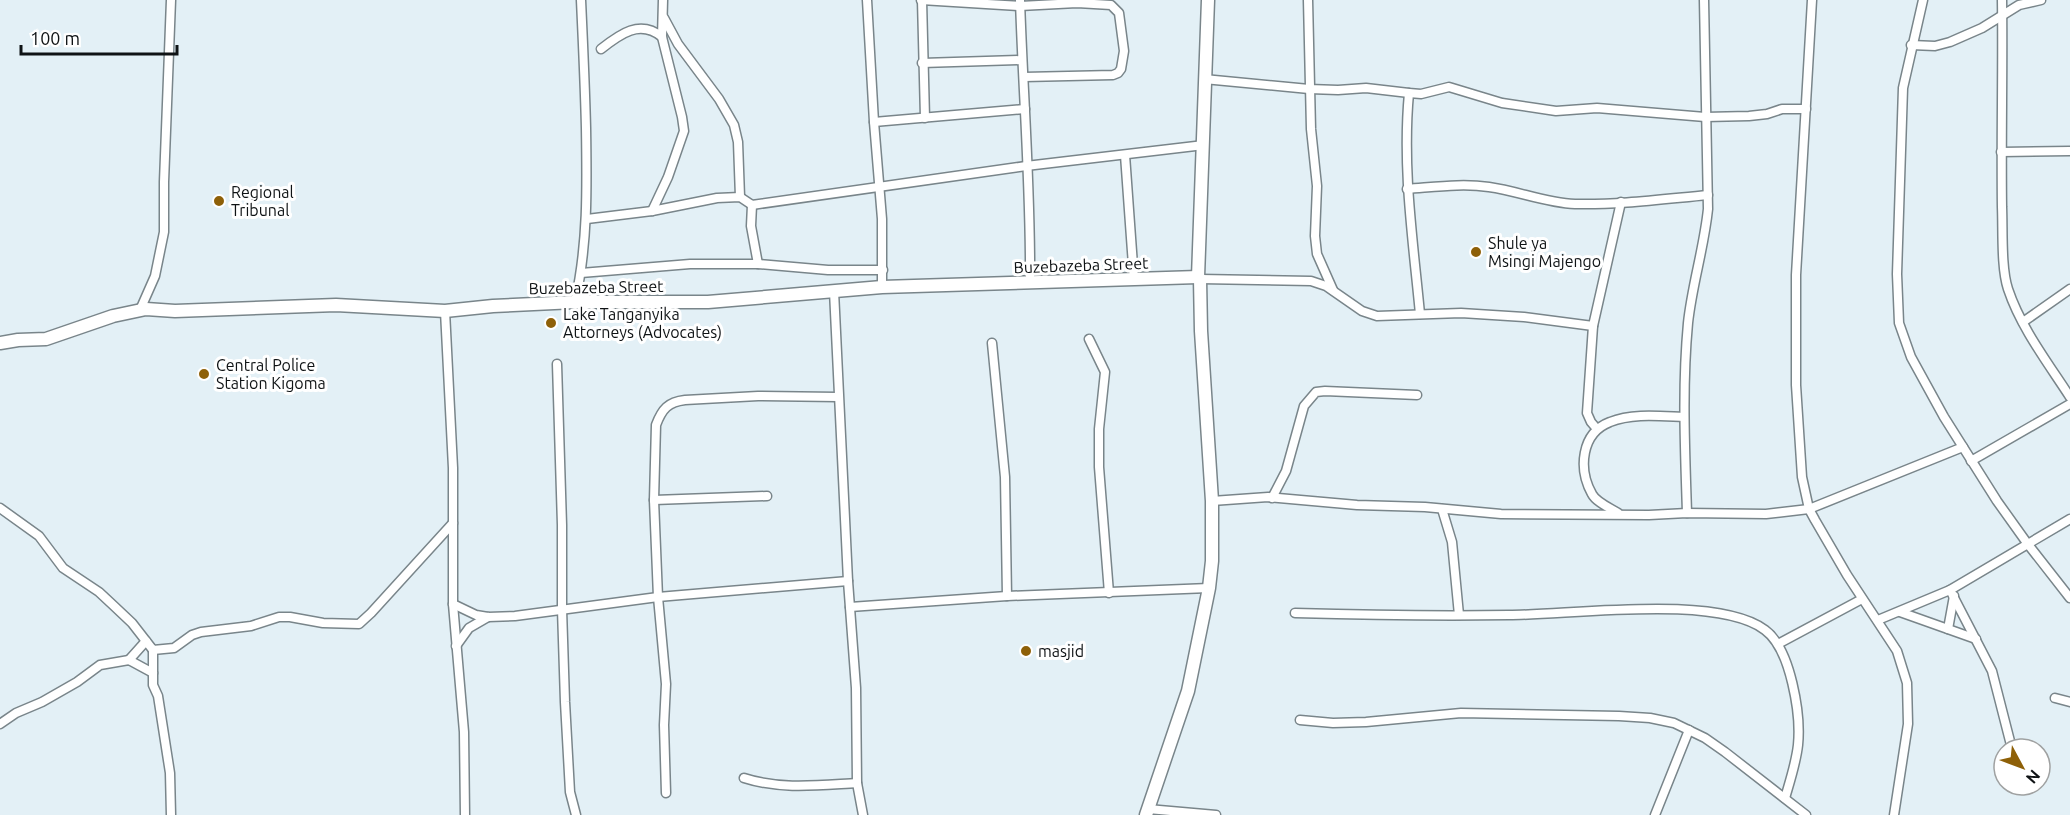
<svg xmlns="http://www.w3.org/2000/svg" width="2070" height="815" font-family="Ubuntu,sans-serif">
  <style>
    .lines { fill: none; stroke-linecap: round; stroke-linejoin: round }
    .street-casing { stroke: #79858a; stroke-width: 11 }
    .secondary-casing { stroke: #79858a; stroke-width: 15 }
    .street { stroke: #fff; stroke-width: 8 }
    .secondary { stroke: #fff; stroke-width: 12 }
    .poi-dot { fill: #8e6008; stroke: #fff; stroke-width: 2 }
    .labels { text-anchor: middle; dominant-baseline: central; stroke-width: 6; stroke-linejoin: round; paint-order: stroke }
    .poi-label { font-size: 16px; fill: #0f1315; stroke: #fff; text-anchor: start }
    .street-label { font-size: 16px; fill: #0f1315; stroke: #fff }
  </style>
  <rect width="100%" height="100%" fill="#e3f0f6"/>
  <g class="lines">
    <defs>
      <g id="street">
        <path d="M867,0L874,122L882,219V287"/>
        <path d="M921,0L1020,6L1077,3L1111,5L1119,13L1124,51L1121,69L1118,73L1113,75L1024,77"/>
        <path d="M922,0L925,118"/>
        <path d="M1020,0C1023,94 1031,189 1030,283"/>
        <path d="M1308,0L1311,129L1317,186L1315,236L1317,254L1333,290"/>
        <path d="M1812,0L1796,275V385L1802,477L1809,509L1815,520L1847,575L1897,651L1907,683L1908,724L1894,815"/>
        <path d="M1923,0L1903,88L1897,274L1899,323L1911,357L1944,417L1997,501L2027,543L2070,598"/>
        <path d="M2002,0C2003,69 2001,138 2002,207C2003,230 2001,268 2008,289C2021,328 2048,363 2070,397"/>
        <path d="M664,18L678,44L719,99L734,125L738,142L740,197"/>
        <path d="M1911,45L1935,46L1950,42L1982,28L2019,5L2041,0"/>
        <path d="M601,49C620,34 640,19 662,37"/>
        <path d="M922,63L1021,60"/>
        <path d="M1204,79L1309,89L1338,90L1366,88L1409,93L1421,94L1449,87L1502,103L1556,111L1597,108L1705,117L1749,116L1767,114L1782,109H1806"/>
        <path d="M1409,93C1402,168 1413,240 1420,314"/>
        <path d="M874,122L1025,109"/>
        <path d="M2001,152L2070,151"/>
        <path d="M1125,155L1134,279"/>
        <path d="M1407,189C1435,187 1462,183 1489,187C1518,191 1546,203 1575,204C1619,205 1664,199 1708,195"/>
        <path d="M752,205L751,226L758,264"/>
        <path d="M652,211L668,177L684,131L682,117L662,37L663,0"/>
        <path d="M587,219L652,211L717,198L740,197L752,205L1026,166L1204,145"/>
        <path d="M581,273L690,264H758L828,270H883"/>
        <path d="M1200,279L1311,281L1326,286L1362,311L1377,316L1461,313L1524,317L1593,326"/>
        <path d="M834,291L848,581L856,688L857,783L863,815"/>
        <path d="M575,302C588,244 587,187 586,128C585,86 583,43 581,0"/>
        <path d="M140,310L155,276L164,232V182L171,0"/>
        <path d="M445,311L453,468V604L464,732L465,815"/>
        <path d="M2023,322L2070,289"/>
        <path d="M1089,339L1105,372L1099,429V467L1109,593"/>
        <path d="M992,343L1005,477L1007,596"/>
        <path d="M557,364L562,525V609L565,702L570,792L576,815"/>
        <path d="M1597,429L1591,422L1587,413L1593,326L1621,202"/>
        <path d="M1971,461L2070,404"/>
        <path d="M1272,498L1286,471L1304,406L1316,392L1325,391L1417,395"/>
        <path d="M654,500L767,496"/>
        <path d="M1212,501L1268,497L1357,505L1425,507L1501,514L1649,515L1687,513L1766,514L1809,509L1963,447"/>
        <path d="M0,508L39,536L63,568L99,592L114,606L132,623L153,650L174,648L192,635L201,632L251,626L279,617H290L323,623L359,624L371,613L453,523"/>
        <path d="M1442,509L1452,542L1459,615"/>
        <path d="M1618,513C1610,508 1596,502 1592,494C1578,469 1581,433 1610,422C1632,413 1659,416 1684,417"/>
        <path d="M1687,513C1685,449 1682,387 1688,323C1692,285 1704,248 1708,209L1704,0"/>
        <path d="M1950,590L1992,671L2012,749"/>
        <path d="M453,604L476,615L488,617L515,616L658,597L848,581"/>
        <path d="M850,607L1007,596L1209,588"/>
        <path d="M1900,612L1976,639"/>
        <path d="M1295,613C1366,615 1438,616 1509,615C1571,615 1717,594 1765,630C1791,649 1801,715 1798,745C1796,763 1790,781 1785,798"/>
        <path d="M1878,620L1950,590L2070,519"/>
        <path d="M1948,629L1954,596"/>
        <path d="M1778,644L1862,599"/>
        <path d="M456,646L469,628L488,617"/>
        <path d="M153,650V685L158,696L170,773L171,815"/>
        <path d="M129,660L146,641"/>
        <path d="M2055,698L2070,702"/>
        <path d="M1300,720L1333,723L1366,722L1461,713L1619,716L1650,718L1674,723L1705,738L1725,752L1806,815"/>
        <path d="M0,724L16,713L42,702L77,682L100,665L129,660L153,673"/>
        <path d="M744,778C781,790 820,785 857,783"/>
        <path d="M666,793L664,725L666,684L658,597L654,500L656,425C662,409 668,402 685,400L758,396L838,397"/>
        <path d="M1148,809L1216,815"/>
        <path d="M1655,815L1689,730"/>
      </g>
      <g id="secondary">
        <path d="M0,343L18,340L46,339L113,316L146,309L175,311L336,305L445,311L493,306L575,302H708L882,287L1198,277"/>
        <path d="M1146,815L1188,691L1209,588L1212,561V501L1201,331L1200,279L1198,277L1208,0"/>
      </g>
    </defs>
    <!-- street casing -->
    <use href="#street" class="street-casing"/>
    <!-- secondary casing -->
    <use href="#secondary" class="secondary-casing"/>
    <!-- street -->
    <use href="#street" class="street"/>
    <!-- secondary -->
    <use href="#secondary" class="secondary"/>
  </g>
  <!-- markers -->
  <g class="poi-dot">
    <circle cx="219" cy="201" r="6"/>
    <circle cx="1476" cy="252" r="6"/>
    <circle cx="551" cy="323" r="6"/>
    <circle cx="204" cy="374" r="6"/>
    <circle cx="1026" cy="651" r="6"/>
  </g>
  <g class="labels">
    <!-- poi labels -->
    <g class="poi-label">
      <text x="231" y="192">Regional<tspan x="231" dy="18">Tribunal</tspan></text>
      <text x="1488" y="243">Shule ya<tspan x="1488" dy="18">Msingi Majengo</tspan></text>
      <text x="563" y="314">Lake Tanganyika<tspan x="563" dy="18">Attorneys (Advocates)</tspan></text>
      <text x="216" y="365">Central Police<tspan x="216" dy="18">Station Kigoma</tspan></text>
      <text x="1038" y="651">masjid</text>
    </g>
    <!-- street labels -->
    <g class="street-label">
      <text transform="translate(1081 265) rotate(-2)">Buzebazeba Street</text>
      <text transform="translate(596 287) rotate(-1)">Buzebazeba Street</text>
    </g>
  </g>
  <!-- north arrow -->
  <g transform="translate(2022 767) rotate(131)"><circle r="28" fill="#ffffff" stroke="#9fa1a1" stroke-width="1.5"/>
  <path d="M0-4.5L10 22L0 15L-10 22Z" fill="#8e6008"/>
  <text y="-9" font-size="16" font-weight="bold" text-anchor="middle" fill="#0f1315">N</text>
  </g>
  <!-- scale -->
  <path d="M21 45v9h156v-9" fill="none" stroke="#0f1315" stroke-width="3"/>
  <text x="30" y="45" font-size="18" fill="#0f1315" stroke="#ffffff" stroke-width="4.5" paint-order="stroke">100 m</text>
</svg>
